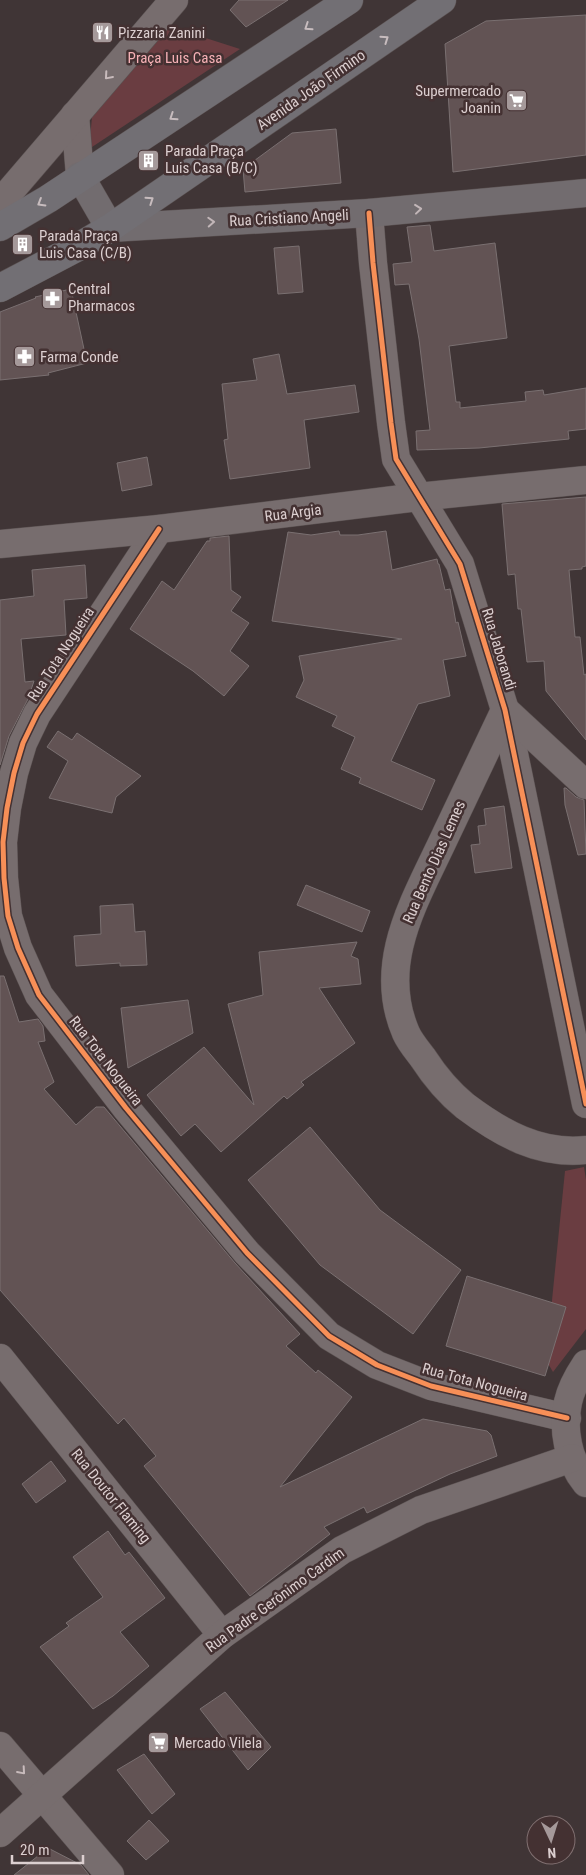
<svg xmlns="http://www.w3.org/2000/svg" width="586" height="1875" font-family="'Roboto Condensed',sans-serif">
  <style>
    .green { fill: #6a3d41 }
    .building { fill: #625354; stroke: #7a7071 }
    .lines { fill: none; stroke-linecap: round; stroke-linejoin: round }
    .street-casing { stroke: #5a5151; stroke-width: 29 }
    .secondary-casing { stroke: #5a5151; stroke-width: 29 }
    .primary-casing { stroke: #5a5151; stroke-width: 29 }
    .street { stroke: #776d6e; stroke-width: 28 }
    .secondary { stroke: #726c6f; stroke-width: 28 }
    .primary { stroke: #726f74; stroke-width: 28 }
    .cycleway-casing { stroke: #443132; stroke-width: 8 }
    .cycleway { stroke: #f78f57; stroke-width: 5 }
    .oneway { stroke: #c7bcbe }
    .oneway2 { stroke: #c8bbbc }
    .oneway3 { stroke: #c2b6b8 }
    .labels { text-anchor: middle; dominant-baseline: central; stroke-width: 5; stroke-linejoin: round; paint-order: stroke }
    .poi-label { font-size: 15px; fill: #dccfd0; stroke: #443132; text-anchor: start }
    .park-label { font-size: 15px; fill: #f6b1b6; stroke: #443132 }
    .street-label { font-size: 15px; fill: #dccfd0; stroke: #443132 }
  </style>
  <rect width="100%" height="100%" fill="#403536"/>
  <!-- green -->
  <g class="green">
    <path d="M165,25L240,49L89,149L92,117Z"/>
    <path d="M584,1167L586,1180V1329L553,1372L546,1360L565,1171Z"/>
  </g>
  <!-- building -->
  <g class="building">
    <path d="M239,0H288L246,27L230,10Z"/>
    <path d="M586,15V155L453,172L445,44L486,21Z"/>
    <path d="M336,129L341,183L245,192L243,169L292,133Z"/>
    <path d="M430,225L434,251L495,243L507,338L449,346L456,402H460V408L526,401L525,392L543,390L544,395L586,388V429L568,431L569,439L479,448L417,450L416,431L430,430L419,339L409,284L395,285L393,264L412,262L407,227Z"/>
    <path d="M299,246L303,292L278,294L274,248Z"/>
    <path d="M71,289L87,363L48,373L49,375L0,380V312L36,298L35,297Z"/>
    <path d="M279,354L287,394L355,385L359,412L304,420L310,468L230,479L224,440L228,439L222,384L257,380L253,359Z"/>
    <path d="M147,457L152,485L122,491L117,463Z"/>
    <path d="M586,497V566L582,567V569L569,570L575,637H580L584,675L586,674V740L546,691L544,661L527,662L521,609H518L515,574L508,575L502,504Z"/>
    <path d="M339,531L340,535H358L386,531L392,570L437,559L438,564H439L445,590L450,589L456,623L458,622L466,656L443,660L450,696L418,704L391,761L435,780L422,810L359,783L361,778L341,769L355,737L332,726L337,716L296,697L304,680L299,656L402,639L272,621L288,532L311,535Z"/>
    <path d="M229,536L231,590L241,597L231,611L249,623L230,651L249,666L224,696L193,671L130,629L162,581L174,590L207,541H210V538Z"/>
    <path d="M85,565L87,598L64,600L66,635L21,639L25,682L34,681L28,699L9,736L0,765V600L34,596L32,570Z"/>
    <path d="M58,731L72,740L77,733L141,776L116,797L112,813L49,798L68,761L47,747Z"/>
    <path d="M564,788H566L576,797L584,800L586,854L578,855L565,805Z"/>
    <path d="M504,806L512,868L475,873L471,845L480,844L478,826L486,825L484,809Z"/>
    <path d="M306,885L370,911L362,932L297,905Z"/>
    <path d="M133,904L135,932L145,931L147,965L120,966V963L76,966L74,936L101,934L100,906Z"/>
    <path d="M357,942L351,956L358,959L361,984L319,988L355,1043L301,1082L304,1085L287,1099L284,1096L221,1152L195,1124L181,1136L147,1095L204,1047L254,1105L228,1004L263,995L259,952Z"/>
    <path d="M0,976H4L19,1022L38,1019L43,1026L45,1041L38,1042L54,1082L44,1089L76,1125L96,1107H104L235,1263L300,1334L286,1346L316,1373L318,1370L352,1397L280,1487L423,1419L487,1431L491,1435L497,1456L450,1474L367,1513L364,1507L324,1527L330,1534L250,1596L144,1466L156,1456L124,1418L118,1424L0,1290Z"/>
    <path d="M188,1000L193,1033L128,1068L121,1008Z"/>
    <path d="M310,1127L380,1210L461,1270L413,1334L320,1265L248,1180Z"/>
    <path d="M467,1276L566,1307L545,1376L446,1346Z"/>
    <path d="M51,1461L66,1481L36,1503L22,1484Z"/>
    <path d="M108,1531L125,1555L129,1552L165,1598L120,1632L149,1666L113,1696L93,1709L40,1647L69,1626L66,1623L103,1597L73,1557Z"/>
    <path d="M225,1692L271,1747L248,1770L200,1709Z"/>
    <path d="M144,1754L175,1794L152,1814L117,1770Z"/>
    <path d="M149,1820L169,1841L146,1860L127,1841Z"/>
    <path d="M48,1848L81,1865L89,1875H14Z"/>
  </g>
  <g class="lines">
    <defs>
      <g id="street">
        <path d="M75,115L80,176"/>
        <path d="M0,203L174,0"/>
        <path d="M369,213L373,263L391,423L396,459L460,564L505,710L586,1104"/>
        <path d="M159,529L37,714L23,743L14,773L7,808L3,842L4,878L8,916L18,948L39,995L126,1108L247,1253L329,1336L377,1365L431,1386L567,1418"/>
        <path d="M0,544L159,529L418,497L586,480"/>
        <path d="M586,785L505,710C483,756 462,801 440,847C412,906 377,966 406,1033C410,1042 417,1050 423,1058C434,1075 449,1093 465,1106C501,1133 539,1155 586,1150"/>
        <path d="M0,1358L222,1635"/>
        <path d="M586,1364C578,1376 571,1388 568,1402C562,1429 568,1461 586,1483"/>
        <path d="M0,1746L110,1875"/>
        <path d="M0,1833L222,1635L342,1550L421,1510L572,1458"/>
      </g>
      <path id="secondary" d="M80,176L110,228L369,213L586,193"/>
      <g id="primary">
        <path d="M0,227L48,199L349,0"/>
        <path d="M0,288L78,247L110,228L442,0"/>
      </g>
    </defs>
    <!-- street casing -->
    <use href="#street" class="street-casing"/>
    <!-- secondary casing -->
    <use href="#secondary" class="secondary-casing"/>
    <!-- primary casing -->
    <use href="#primary" class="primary-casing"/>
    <!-- street -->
    <use href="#street" class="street"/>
    <!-- secondary -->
    <use href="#secondary" class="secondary"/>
    <!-- primary -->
    <use href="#primary" class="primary"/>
    <defs>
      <g id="cycleway">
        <path d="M369,213L373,263L391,423L396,459L460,564L505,710L586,1104"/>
        <path d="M159,529L37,714L23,743L14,773L7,808L3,842L4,878L8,916L18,948L39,995L126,1108L247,1253L329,1336L377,1365L431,1386L567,1418"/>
      </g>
    </defs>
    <!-- cycleway casing -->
    <use href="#cycleway" class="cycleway-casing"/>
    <!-- cycleway -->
    <use href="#cycleway" class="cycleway"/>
  </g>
  <!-- one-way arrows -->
  <defs><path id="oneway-chevron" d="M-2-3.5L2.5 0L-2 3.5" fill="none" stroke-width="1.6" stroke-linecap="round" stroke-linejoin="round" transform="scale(1.25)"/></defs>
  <g class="oneway">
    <use href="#oneway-chevron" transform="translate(308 27) rotate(146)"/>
    <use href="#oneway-chevron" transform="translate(385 39) rotate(-35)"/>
    <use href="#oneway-chevron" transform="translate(173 117) rotate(146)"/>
    <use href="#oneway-chevron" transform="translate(150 200) rotate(-34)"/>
    <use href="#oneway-chevron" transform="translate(41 203) rotate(149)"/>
  </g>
  <g class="oneway2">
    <use href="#oneway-chevron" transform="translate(108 76) rotate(131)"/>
    <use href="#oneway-chevron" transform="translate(22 1771) rotate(49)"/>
  </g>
  <g class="oneway3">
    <use href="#oneway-chevron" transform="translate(418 209) rotate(-6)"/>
    <use href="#oneway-chevron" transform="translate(211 222) rotate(-3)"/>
  </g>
  <!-- icons -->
  <defs>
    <symbol id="restaurant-square" viewBox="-11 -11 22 22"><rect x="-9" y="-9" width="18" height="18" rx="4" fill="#a5999a" stroke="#443132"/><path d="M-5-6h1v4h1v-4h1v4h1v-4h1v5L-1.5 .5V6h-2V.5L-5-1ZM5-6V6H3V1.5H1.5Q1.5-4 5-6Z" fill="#fff"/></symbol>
    <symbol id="supermarket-square" viewBox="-11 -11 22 22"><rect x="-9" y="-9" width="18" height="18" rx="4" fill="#a5999a" stroke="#443132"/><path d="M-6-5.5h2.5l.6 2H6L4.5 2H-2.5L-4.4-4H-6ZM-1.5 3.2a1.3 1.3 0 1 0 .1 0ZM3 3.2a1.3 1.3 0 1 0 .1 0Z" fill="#fff"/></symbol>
    <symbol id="building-square" viewBox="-11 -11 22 22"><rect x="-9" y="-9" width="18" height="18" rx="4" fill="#a5999a" stroke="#443132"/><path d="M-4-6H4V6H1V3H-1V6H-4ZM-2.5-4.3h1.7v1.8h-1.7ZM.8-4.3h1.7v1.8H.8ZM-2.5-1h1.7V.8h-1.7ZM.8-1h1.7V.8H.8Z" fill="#fff"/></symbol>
    <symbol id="pharmacy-square" viewBox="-11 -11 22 22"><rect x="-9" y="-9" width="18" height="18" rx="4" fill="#a5999a" stroke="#443132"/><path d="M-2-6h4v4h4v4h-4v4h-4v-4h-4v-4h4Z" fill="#fff"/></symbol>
  </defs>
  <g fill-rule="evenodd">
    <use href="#restaurant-square" x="90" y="20" width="25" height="25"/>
    <use href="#supermarket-square" x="504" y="88" width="25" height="25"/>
    <use href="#building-square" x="136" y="148" width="25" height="25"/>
    <use href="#building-square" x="10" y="232" width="25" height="25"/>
    <use href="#pharmacy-square" x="40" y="286" width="25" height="25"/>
    <use href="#pharmacy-square" x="12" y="344" width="25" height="25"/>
    <use href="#supermarket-square" x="146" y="1730" width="25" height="25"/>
  </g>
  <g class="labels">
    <!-- poi labels -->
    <g class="poi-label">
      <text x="118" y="33">Pizzaria Zanini</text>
      <text x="501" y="91" text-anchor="end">Supermercado<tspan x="501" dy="17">Joanin</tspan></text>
      <text x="165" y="151">Parada Praça<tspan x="165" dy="17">Luis Casa (B/C)</tspan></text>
      <text x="39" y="236">Parada Praça<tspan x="39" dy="17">Luis Casa (C/B)</tspan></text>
      <text x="68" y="289">Central<tspan x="68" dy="17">Pharmacos</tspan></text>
      <text x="40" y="357">Farma Conde</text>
      <text x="174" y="1743">Mercado Vilela</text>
    </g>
    <!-- park labels -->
    <g class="park-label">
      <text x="175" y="58">Praça Luis Casa</text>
    </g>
    <!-- street labels -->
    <g class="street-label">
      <text transform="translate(311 90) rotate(-35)">Avenida João Firmino</text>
      <text transform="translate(289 218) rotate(-3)">Rua Cristiano Angeli</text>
      <text transform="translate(293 513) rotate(-7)">Rua Argia</text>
      <text transform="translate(499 649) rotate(73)">Rua Jaborandi</text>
      <text transform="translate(61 654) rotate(-57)">Rua Tota Nogueira</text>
      <text transform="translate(434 862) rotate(-66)">Rua Bento Dias Lemes</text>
      <text transform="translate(106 1061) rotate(52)">Rua Tota Nogueira</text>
      <text transform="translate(475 1382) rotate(15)">Rua Tota Nogueira</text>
      <text transform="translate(111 1496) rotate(51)">Rua Doutor Flaming</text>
      <text transform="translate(275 1600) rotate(-36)">Rua Padre Gerônimo Cardim</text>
    </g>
  </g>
  <!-- north arrow -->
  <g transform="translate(551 1840) rotate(176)"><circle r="24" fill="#443132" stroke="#817071"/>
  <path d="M0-4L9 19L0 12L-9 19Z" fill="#a5999a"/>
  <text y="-8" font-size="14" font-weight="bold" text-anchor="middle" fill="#dccfd0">N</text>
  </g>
  <!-- scale -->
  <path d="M12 1855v8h71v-8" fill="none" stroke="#dccfd0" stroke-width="2.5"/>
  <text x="20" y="1855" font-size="15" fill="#dccfd0" stroke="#443132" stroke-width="4" paint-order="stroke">20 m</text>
</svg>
